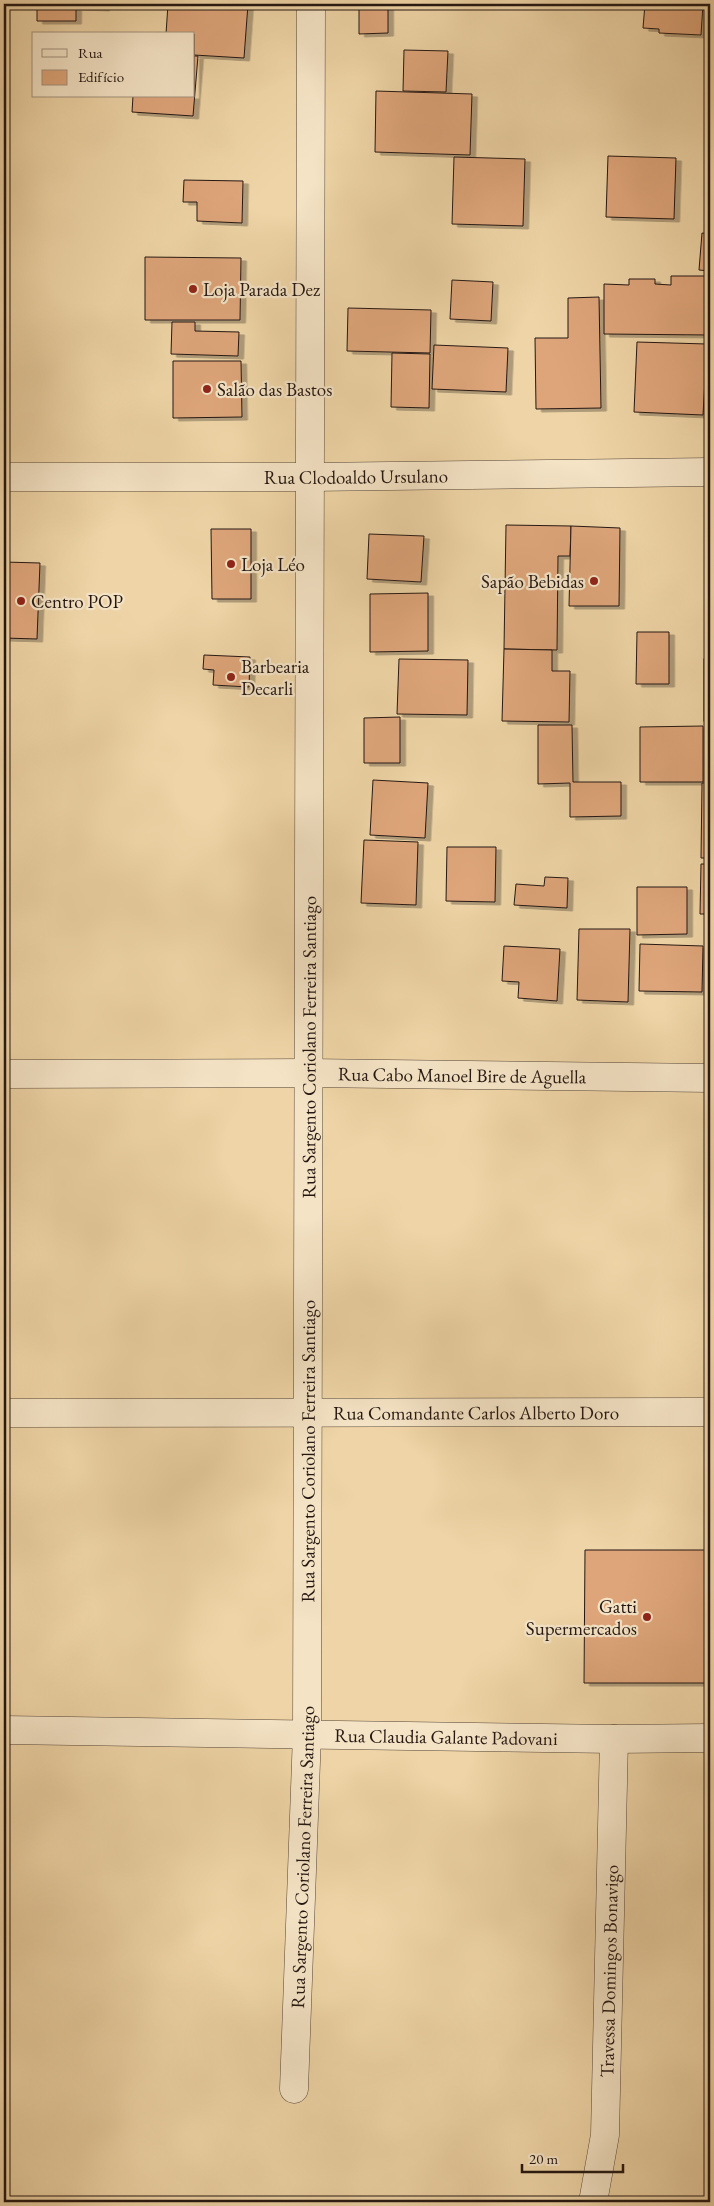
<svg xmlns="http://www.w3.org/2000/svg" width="714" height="2206" font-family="'EB Garamond',serif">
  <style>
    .building { fill: #dea57a; stroke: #241712; filter: url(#shadow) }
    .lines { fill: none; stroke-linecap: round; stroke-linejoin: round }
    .minor-casing { stroke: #564637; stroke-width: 29 }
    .minor { stroke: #f4e3c5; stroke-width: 28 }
    .poi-dot { fill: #8f2418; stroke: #f4e3c5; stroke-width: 2 }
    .labels { text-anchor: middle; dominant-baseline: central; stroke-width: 4.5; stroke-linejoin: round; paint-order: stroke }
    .poi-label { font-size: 19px; fill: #241712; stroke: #f4e3c5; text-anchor: start }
    .street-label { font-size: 19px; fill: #241712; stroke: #f4e3c5 }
  </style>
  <defs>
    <filter id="shadow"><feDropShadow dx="5.5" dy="3" stdDeviation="0" flood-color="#0004"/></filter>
  </defs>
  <rect width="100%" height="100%" fill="#eed4a6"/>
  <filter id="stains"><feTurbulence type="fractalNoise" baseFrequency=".004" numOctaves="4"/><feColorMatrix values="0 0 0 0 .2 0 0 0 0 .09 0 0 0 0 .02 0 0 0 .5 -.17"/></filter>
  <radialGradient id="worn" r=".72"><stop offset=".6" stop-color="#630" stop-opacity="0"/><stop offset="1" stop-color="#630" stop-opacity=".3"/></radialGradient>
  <!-- building -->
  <g class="building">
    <path d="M37,4H104V8L76,7V21H37Z"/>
    <path d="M168,4H248L244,58L194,55V34H166Z"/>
    <path d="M645,4H703L701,35L659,33V29L643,28Z"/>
    <path d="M359,5H388V33L359,34Z"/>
    <path d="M404,50L448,51L446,92L403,91Z"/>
    <path d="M194,56H198L193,116L132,112L133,96H194Z"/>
    <path d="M376,91L472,94L470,155L375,152Z"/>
    <path d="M608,156L676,158L674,219L606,217Z"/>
    <path d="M454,157L525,159L523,226L452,224Z"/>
    <path d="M184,180L243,181L242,223L197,221V202H183Z"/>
    <path d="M702,233L710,234V271L699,270Z"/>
    <path d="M145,257L241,258L240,320H145Z"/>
    <path d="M671,276H710V335L604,334V284L629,285V279H655V284L671,285Z"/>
    <path d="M452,280L493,282L491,321L450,319Z"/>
    <path d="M599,297L601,408L536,409L535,338H568V298Z"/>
    <path d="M348,308L431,310L430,353L347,351Z"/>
    <path d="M172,322H195V331L239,332L238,356L171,354Z"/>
    <path d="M637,342L707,344L703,415L634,412Z"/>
    <path d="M434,345L508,348L506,392L432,389Z"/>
    <path d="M392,353L430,354L429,408L391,407Z"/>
    <path d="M173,361H241L242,417L173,418Z"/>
    <path d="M506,525L571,526L570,556H558L557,650L504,649Z"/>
    <path d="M571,526L620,528L619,606H569Z"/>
    <path d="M211,529H251V599H212Z"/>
    <path d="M369,534L424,536L421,582L367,579Z"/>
    <path d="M4,562L40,563L37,639L4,638Z"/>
    <path d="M428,593V651L370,652V594Z"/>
    <path d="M637,632H669V684H636Z"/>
    <path d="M504,649L552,650V671H570L569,722L502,721Z"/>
    <path d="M204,655L250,657L249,687L213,685L214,670L203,669Z"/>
    <path d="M399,659L468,660L467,715L397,714Z"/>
    <rect x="704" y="659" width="6" height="62"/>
    <path d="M400,717V763H364V718Z"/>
    <path d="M538,725H572L573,782H621V816L570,817V783L538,784Z"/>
    <path d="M703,726V782H640V727Z"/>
    <path d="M707,727H710V778H708Z"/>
    <path d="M373,780L428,783L425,838L370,835Z"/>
    <path d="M702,783H710V858H701Z"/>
    <path d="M364,840L418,842L416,905L361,903Z"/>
    <path d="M447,847H496L495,902L446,901Z"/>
    <path d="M701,864H710V914H700Z"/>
    <path d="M545,877L568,878L567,908L514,905L516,884L544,886Z"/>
    <path d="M637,887H687V934L637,935Z"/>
    <path d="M579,929H630L628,1002L577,1000Z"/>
    <path d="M640,944L703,946L702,992L639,991Z"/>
    <path d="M504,946L560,949L557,1001L518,998L519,982L502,981Z"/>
    <path d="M585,1550H710V1683H584Z"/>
  </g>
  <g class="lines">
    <defs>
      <g id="minor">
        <path id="s1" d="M4,477H310L710,472"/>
        <path id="s2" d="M4,1074L308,1073L710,1078"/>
        <path id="s3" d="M4,1413L710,1412"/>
        <path id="s4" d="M4,1730L614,1739L710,1738"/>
        <path id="s5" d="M294,2089L307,1734L311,4"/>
        <path id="s6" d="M593,2202L605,2135L614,1739"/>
      </g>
    </defs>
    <!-- minor casing -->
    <use href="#minor" class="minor-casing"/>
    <!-- minor -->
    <use href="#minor" class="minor"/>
  </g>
  <!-- markers -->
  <g class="poi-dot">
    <circle cx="193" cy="289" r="5"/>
    <circle cx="207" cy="389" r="5"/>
    <circle cx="231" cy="564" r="5"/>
    <circle cx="594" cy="581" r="5"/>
    <circle cx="21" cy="601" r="5"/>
    <circle cx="231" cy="677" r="5"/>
    <circle cx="647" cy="1617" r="5"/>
  </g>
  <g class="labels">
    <!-- poi labels -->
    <g class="poi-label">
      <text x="203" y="289">Loja Parada Dez</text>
      <text x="217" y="389">Salão das Bastos</text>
      <text x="241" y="564">Loja Léo</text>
      <text x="584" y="581" text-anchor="end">Sapão Bebidas</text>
      <text x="31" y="601">Centro POP</text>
      <text x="241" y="666">Barbearia<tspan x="241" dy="22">Decarli</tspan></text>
      <text x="637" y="1606" text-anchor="end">Gatti<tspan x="637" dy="22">Supermercados</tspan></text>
    </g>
    <!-- street labels -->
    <g class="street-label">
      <text stroke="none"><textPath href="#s1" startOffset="352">Rua Clodoaldo Ursulano</textPath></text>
      <text stroke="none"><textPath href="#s5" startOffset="1042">Rua Sargento Coriolano Ferreira Santiago</textPath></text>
      <text stroke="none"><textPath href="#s2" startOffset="458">Rua Cabo Manoel Bire de Aguella</textPath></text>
      <text stroke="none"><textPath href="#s3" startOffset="472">Rua Comandante Carlos Alberto Doro</textPath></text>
      <text stroke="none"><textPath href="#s5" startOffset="638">Rua Sargento Coriolano Ferreira Santiago</textPath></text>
      <text stroke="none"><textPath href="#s4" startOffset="442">Rua Claudia Galante Padovani</textPath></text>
      <text stroke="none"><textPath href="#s5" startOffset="232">Rua Sargento Coriolano Ferreira Santiago</textPath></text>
      <text stroke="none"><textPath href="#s6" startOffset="232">Travessa Domingos Bonavigo</textPath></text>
    </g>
  </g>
  <!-- margin -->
  <rect width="714" height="2206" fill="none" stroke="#eed4a6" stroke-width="20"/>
  <rect x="5" y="5" width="704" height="2196" fill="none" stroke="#241712" stroke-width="2.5"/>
  <rect x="10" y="10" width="694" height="2186" fill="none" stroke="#241712"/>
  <!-- legend -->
  <rect x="32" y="32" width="162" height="65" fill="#f4e3c5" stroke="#a1917d"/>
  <rect x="42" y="49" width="25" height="8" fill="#f4e3c5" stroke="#a1917d"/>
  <text x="78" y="58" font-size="15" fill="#241712">Rua</text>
  <rect x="42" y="70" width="25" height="15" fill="#dea57a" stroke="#a1917d"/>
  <text x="78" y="82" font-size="15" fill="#241712">Edifício</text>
  <!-- scale -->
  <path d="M522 2164v8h101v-8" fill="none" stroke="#241712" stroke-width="2.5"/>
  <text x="529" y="2164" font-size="15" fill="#241712" stroke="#f4e3c5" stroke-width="4" paint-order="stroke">20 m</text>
  <rect width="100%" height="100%" filter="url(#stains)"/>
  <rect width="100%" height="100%" fill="url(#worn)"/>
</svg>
